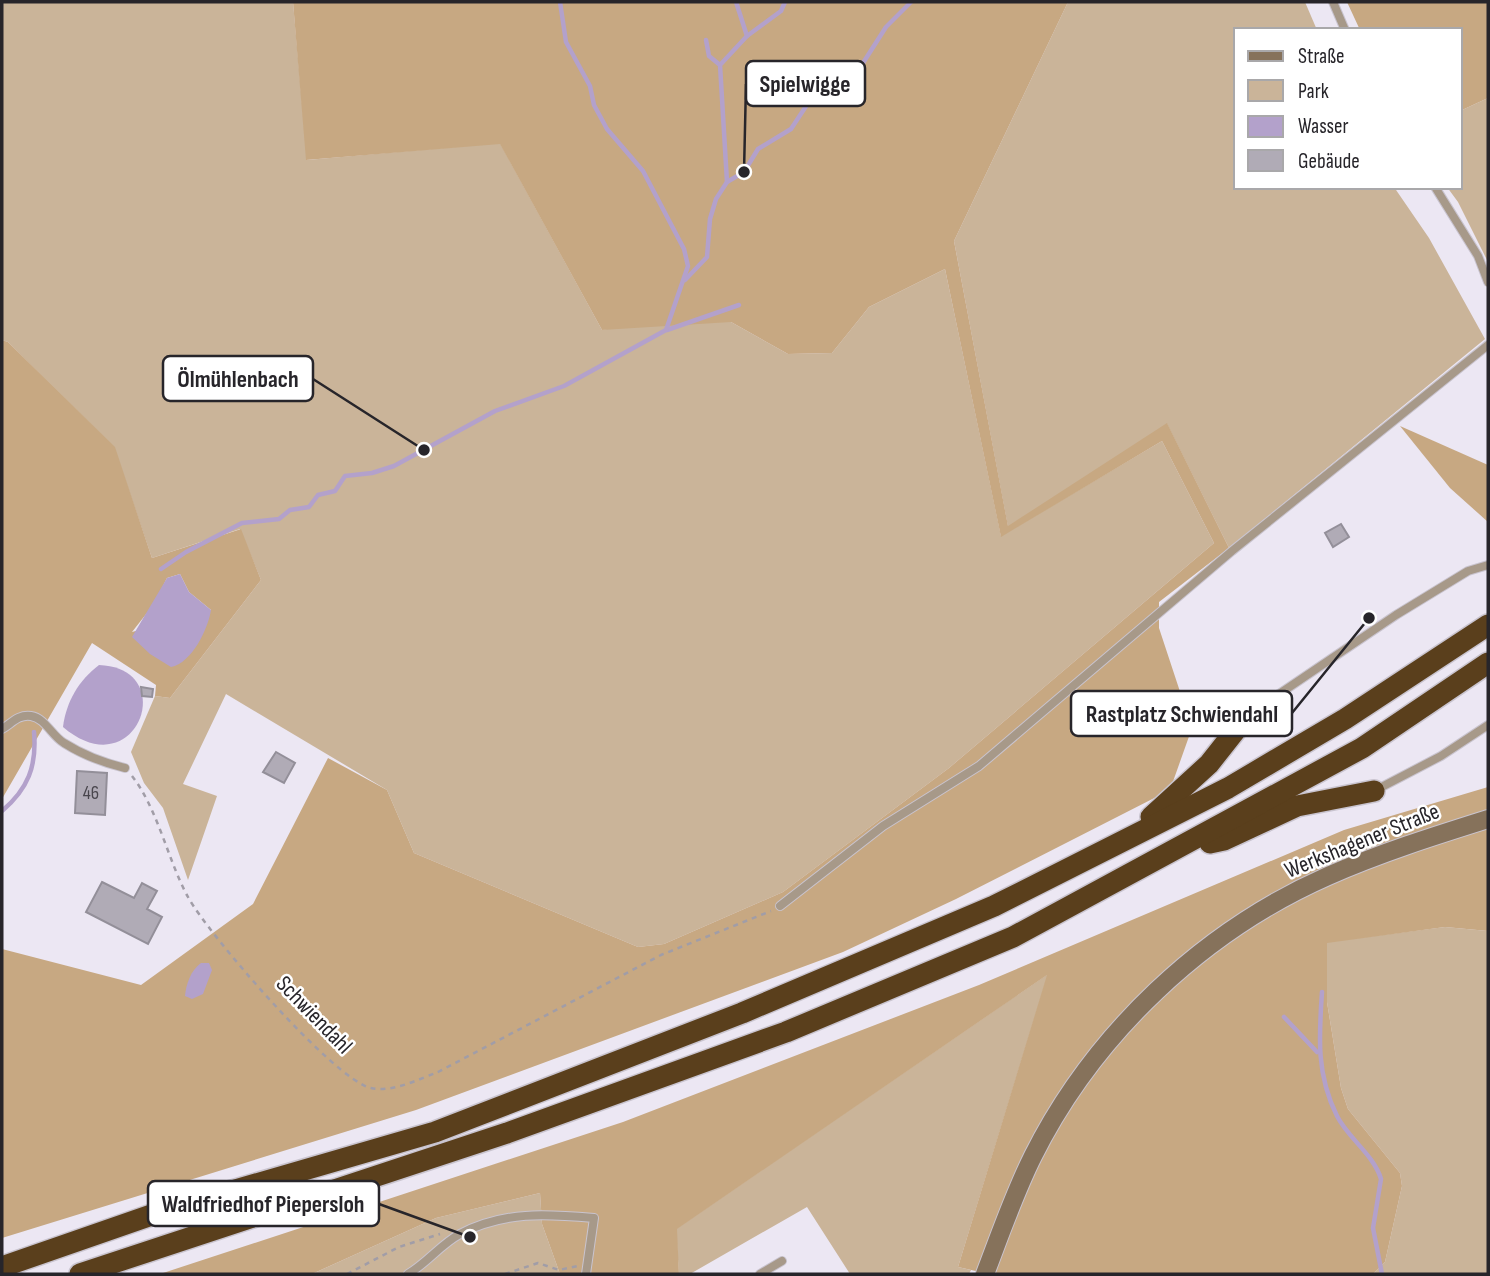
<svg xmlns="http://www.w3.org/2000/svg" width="1490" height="1276" font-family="'Sofia Sans Condensed',sans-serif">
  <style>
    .green { fill: #cab499 }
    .forest { fill: #c7a882; fill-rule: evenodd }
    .water { fill: #b3a1cb }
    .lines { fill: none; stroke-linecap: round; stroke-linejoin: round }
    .stream { stroke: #b3a1cb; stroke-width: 4.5 }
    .building { fill: #b0abb6; stroke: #938f99; stroke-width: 2 }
    .lane-casing { stroke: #c9c4cf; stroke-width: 10 }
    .secondary-casing { stroke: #c9c4cf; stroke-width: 20 }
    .highway-casing { stroke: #c9c4cf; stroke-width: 24 }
    .path { stroke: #a19da7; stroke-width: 2.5; stroke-dasharray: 5 5; stroke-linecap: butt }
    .lane { stroke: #a79989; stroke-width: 8 }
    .secondary { stroke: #86725b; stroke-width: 18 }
    .highway { stroke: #5a3f1c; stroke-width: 21 }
    .labels { text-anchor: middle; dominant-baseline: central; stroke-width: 5; stroke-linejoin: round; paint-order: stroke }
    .number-label { font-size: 19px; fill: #49464d }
    .street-label { font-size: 23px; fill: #27252a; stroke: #fff }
    .leader { fill: none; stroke: #27252a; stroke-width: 2.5 }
    .callout-dot { fill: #27252a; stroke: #fff; stroke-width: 2.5 }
    .callout { fill: #fff; stroke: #27252a; stroke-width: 2.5 }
    .callout-label { font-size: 24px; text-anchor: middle; font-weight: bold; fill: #27252a }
  </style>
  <rect width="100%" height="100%" fill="#ece7f3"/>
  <!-- green -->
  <g class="green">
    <path d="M2,2H293L307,160L500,143L602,330L672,316L731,322L788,354L832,353L869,307L945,269L1001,536L1162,441L1214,543L949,768L783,892L664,944L638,947L414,853L387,790L226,694L183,784L217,796L188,880L163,808L144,783L131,752L155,696L170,698L261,580L240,529L152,558L114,447L8,342L2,340Z"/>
    <path d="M1068,2H1305L1317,30H1236V187H1394L1429,238L1485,339L1229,548L1167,424L1008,527L954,241Z"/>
    <path d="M1488,98V262L1458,202L1447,187H1460V111Z"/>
    <path d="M1445,927L1488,931V1274H1373L1385,1262L1402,1186L1400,1173L1348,1109L1341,1088L1327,1002V942Z"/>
    <path d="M1048,974L958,1267L971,1270L969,1274H850L807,1207L690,1274H679L676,1229Z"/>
    <path d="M540,1193L542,1224L560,1274H312L436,1218Z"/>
  </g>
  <!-- forest -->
  <g class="forest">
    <path d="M293,2H1068L954,241L1008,526L1167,423L1229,548L1159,602V628L1192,728L1170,790L956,899L843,952L416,1110L2,1238V949L141,985L253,904L328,758L387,790L414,853L638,947L664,944L783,892L949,768L1214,543L1162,441L1001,537L945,269L869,307L832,353L788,354L731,322L602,330L500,144L306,160Z"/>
    <path d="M1347,2H1488V98L1460,111V30H1360Z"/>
    <path d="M2,340L8,342L115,447L152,558L241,529L261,580L170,698L155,696L156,685L92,643L2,799ZM180,574L189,592L211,610L132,632L154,604L167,578Z"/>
    <path d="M1400,426L1488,465V522L1450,488Z"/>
    <path d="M1488,787V931L1445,927L1327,943V1002L1341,1088L1348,1109L1400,1173L1402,1186L1385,1262L1373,1274H980V1272L958,1267L1047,975L677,1229L679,1274H560L542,1224L540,1193L436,1218L312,1274H160L623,1122L979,985L1344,830Z"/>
  </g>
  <!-- water -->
  <g class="water">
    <path d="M180,574L189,592L211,610C208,629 192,663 171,667L150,654L132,637L167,578Z"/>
    <path d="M99,665C181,668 136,789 63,727C66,702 79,680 99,665Z"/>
    <path d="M201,963H209L212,970L203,994L192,999L185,996C186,984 191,970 201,963Z"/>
  </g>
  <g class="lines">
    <!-- stream -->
    <g class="stream">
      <path d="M736,2L747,36"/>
      <path d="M706,40L709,56L720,65"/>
      <path d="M727,182L720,65L747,36L781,11L785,2"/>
      <path d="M685,280L707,257L710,219L716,199L727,182L744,172L758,149L791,129L820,85L838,70L863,63L886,27L911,2"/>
      <path d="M667,330L739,305"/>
      <path d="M161,569L186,552L242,523L279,519L290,510L309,507L318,495L335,491L345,476L372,473L394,466L495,411L564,386L666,330L688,266L684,249L643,171L607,129L594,105L590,86L566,42L560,2"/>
      <path d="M2,811C28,789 37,766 34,732"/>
      <path d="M1322,992C1319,1036 1316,1074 1337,1116C1348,1138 1374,1155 1381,1179L1373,1228L1382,1274"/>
      <path d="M1284,1017L1317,1052"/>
    </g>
  </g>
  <!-- building -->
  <g class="building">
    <path d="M1341,524L1349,537L1333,547L1325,533Z"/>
    <path d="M141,687L153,689L152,697L142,696Z"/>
    <path d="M276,752L295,763L284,783L263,772Z"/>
    <path d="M77,771L107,773L105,815L75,813Z"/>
    <path d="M102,882L134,898L142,883L157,891L147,909L162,917L148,944L86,912Z"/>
  </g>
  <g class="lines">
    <defs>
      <g id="lane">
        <path d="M1333,2L1345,30"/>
        <path d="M1435,187L1478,256L1488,282"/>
        <path d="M1239,726L1248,715L1396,615L1468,571L1488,565"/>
        <path d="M2,729C11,724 18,714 31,716C45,718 52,736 64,743C83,755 104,763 125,768"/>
        <path d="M1374,791L1441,756L1488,725"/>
        <path d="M780,906L883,826L979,766L1232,551L1488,345"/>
        <path d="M408,1274C427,1263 441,1244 460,1234C504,1211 546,1214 594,1218L586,1274"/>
        <path d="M760,1274L782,1261"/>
      </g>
      <path id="secondary" d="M985,1274C1000,1235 1014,1194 1033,1156C1094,1034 1203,931 1328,876C1380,853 1434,836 1488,819"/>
      <g id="highway">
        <path d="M1151,817L1209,764L1239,726"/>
        <path d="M1210,843L1224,840L1297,806L1374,791"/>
        <path d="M2,1267L163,1211L435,1132L742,1013L994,906L1228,788L1345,719L1488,625"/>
        <path d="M80,1274L507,1133L786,1032L1013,937L1362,748L1488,663"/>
      </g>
    </defs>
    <!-- lane casing -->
    <use href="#lane" class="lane-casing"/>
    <!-- secondary casing -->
    <use href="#secondary" class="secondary-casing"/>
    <!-- highway casing -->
    <use href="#highway" class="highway-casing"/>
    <!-- path -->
    <g class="path">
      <path d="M132,776C158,809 168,861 188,897C208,934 334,1080 371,1088C392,1093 419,1079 438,1072L661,955L771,911"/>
      <path d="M347,1274L399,1247L440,1234"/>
      <path d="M505,1274L538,1263L559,1270L578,1266"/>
    </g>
    <!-- lane -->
    <use href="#lane" class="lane"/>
    <!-- secondary -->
    <use href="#secondary" class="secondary"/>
    <!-- highway -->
    <use href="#highway" class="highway"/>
  </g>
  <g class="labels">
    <!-- number labels -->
    <g class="number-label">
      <text x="91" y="793">46</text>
    </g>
    <!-- street labels -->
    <g class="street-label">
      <text transform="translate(1362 841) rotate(-22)">Werkshagener Straße</text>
      <text transform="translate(314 1015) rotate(46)">Schwiendahl</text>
    </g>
  </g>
  <!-- callouts -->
  <path class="leader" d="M744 172L746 84M424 450L313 379M1369 618L1292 713M470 1237L379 1204"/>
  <g class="callout-dot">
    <circle cx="744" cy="172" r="7"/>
    <circle cx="424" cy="450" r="7"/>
    <circle cx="1369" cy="618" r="7"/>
    <circle cx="470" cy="1237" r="7"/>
  </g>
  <g class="callout">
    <rect x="746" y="61" width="119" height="45" rx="7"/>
    <rect x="163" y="356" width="150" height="45" rx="7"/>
    <rect x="1071" y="691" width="221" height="45" rx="7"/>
    <rect x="148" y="1181" width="231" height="45" rx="7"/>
  </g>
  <g class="callout-label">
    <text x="805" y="92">Spielwigge</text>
    <text x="238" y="387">Ölmühlenbach</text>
    <text x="1182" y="722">Rastplatz Schwiendahl</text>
    <text x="263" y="1212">Waldfriedhof Piepersloh</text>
  </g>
  <!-- border -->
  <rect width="1490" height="1276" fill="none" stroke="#27252a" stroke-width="7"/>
  <!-- legend -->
  <rect x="1234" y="28" width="228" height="161" fill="#ffffff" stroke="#a9a8aa" stroke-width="2"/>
  <rect x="1248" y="51" width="35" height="10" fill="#86725b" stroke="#a9a8aa" stroke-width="2"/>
  <text x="1298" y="63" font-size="21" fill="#27252a">Straße</text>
  <rect x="1248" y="80" width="35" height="21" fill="#cab499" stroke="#a9a8aa" stroke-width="2"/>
  <text x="1298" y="98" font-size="21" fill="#27252a">Park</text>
  <rect x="1248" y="116" width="35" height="21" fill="#b3a1cb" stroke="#a9a8aa" stroke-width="2"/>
  <text x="1298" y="133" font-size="21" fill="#27252a">Wasser</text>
  <rect x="1248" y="150" width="35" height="21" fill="#b0abb6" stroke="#a9a8aa" stroke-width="2"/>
  <text x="1298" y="168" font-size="21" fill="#27252a">Gebäude</text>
</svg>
